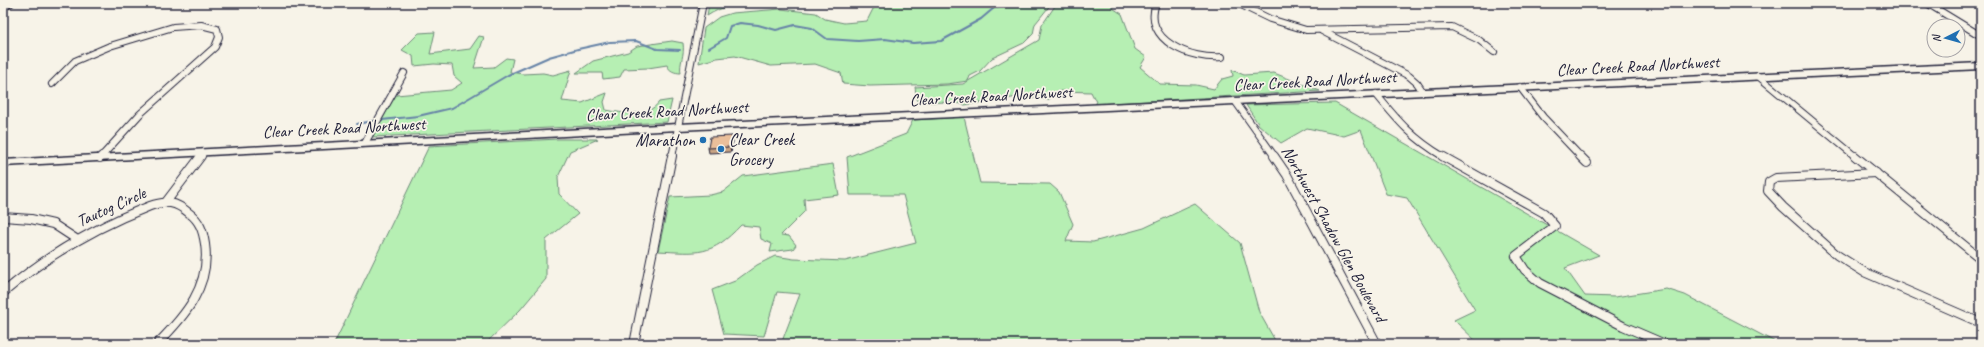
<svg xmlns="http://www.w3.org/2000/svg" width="1984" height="347" font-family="Caveat,sans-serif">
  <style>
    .green { fill: #b6efb3; stroke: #6c8877 }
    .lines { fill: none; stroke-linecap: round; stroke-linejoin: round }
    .stream { stroke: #6683a7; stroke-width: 2 }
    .street-far1-casing { stroke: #22223b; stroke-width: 8 }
    .street-casing { stroke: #22223b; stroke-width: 10 }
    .secondary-casing { stroke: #22223b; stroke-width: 3 }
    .street-far1 { stroke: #f7f3e8; stroke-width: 6 }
    .street { stroke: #f7f3e8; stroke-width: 8 }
    .secondary { fill: #f7f3e8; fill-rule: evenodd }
    .wall { fill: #c9a484; stroke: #22223b }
    .shaded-wall { fill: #a4866c; stroke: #22223b }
    .building { fill: #eabf9a; stroke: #22223b }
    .poi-dot { fill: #1f6fb2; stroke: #f7f3e8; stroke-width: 1.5 }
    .labels { text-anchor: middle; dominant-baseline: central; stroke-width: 3.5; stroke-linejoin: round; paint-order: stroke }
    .street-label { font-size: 17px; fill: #22223b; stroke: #f7f3e8 }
    .poi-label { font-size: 17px; fill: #22223b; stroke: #f7f3e8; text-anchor: start }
  </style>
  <rect width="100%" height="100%" fill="#f7f3e8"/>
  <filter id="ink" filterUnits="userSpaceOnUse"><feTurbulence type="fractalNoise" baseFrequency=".025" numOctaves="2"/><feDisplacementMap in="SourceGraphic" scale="8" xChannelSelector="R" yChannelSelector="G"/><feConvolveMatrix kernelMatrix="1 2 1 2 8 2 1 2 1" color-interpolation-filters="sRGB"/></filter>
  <g filter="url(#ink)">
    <!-- green -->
    <g class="green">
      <path d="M709,3H755C736,4 722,6 707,16Z"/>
      <path d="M880,3H1052L1035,24L1033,34L1024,43L992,58L980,71L970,76L968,81L947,84L870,86L843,84L841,73L815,64L771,66L735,56L717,58L699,63L704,28L719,17L732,13L781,9L816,13L825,19L844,23L867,21L873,9Z"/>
      <path d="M1057,3H1115L1111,7L1122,14L1135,49L1146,57L1140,67L1160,84L1196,85L1214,89L1222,79L1233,76L1232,70L1244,75L1274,73L1320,91L1097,104L1091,92L1060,91L1048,100L1025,96L965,105C950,100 933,104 917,101L915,87L963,84L1039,40L1042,25Z"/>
      <path d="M435,32L430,54L470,49L479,36L484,37L474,68L494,67L506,58L513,59L510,72L523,74L543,73L553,75L571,70L562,101L582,103L607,93L604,102L606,110C622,113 648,118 659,102L672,100L667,122L372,137L396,95L451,90L462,83L454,76L452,65L434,64L414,66L413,56L402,50L419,33Z"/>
      <path d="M672,41L683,43C685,56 679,62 681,73C675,73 669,71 667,65L648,68L624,69L620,77L603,79L602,73H576L593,61L628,52L637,46Z"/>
      <path d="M1335,103L1599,255L1565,268L1585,296L1615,297L1666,289L1685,295L1779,344H1479L1454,320L1475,310L1407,198L1386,194L1361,130L1344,136L1307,128L1281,143L1259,125L1246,105Z"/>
      <path d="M964,117L980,183L1050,184L1059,192L1073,224L1066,241L1093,242L1144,228L1195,204L1240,243L1259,312L1277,344H781L800,294L777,292L764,336L724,334L712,290L735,281L757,265L775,256L794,259L845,261L916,243L903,195H850L847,157L906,134L913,120Z"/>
      <path d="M558,139H598L570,151L558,177L559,194L578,214L546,240V279L520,310L485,344H334L429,146Z"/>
      <path d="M833,164L839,195L804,199L805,211L781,235L789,236L796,245L793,249L770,252L772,244L761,239L759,227L741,225C711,257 698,253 658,251L670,197L710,195L723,192L743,176Z"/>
    </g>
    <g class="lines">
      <!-- stream -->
      <g class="stream">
        <path d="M709,48L726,38L730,26L740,23L758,25L776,30L795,25L812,28L827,39L858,41L885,39L913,43L941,41L981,19L994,8L1009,3L1021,5L1023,3"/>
        <path d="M382,120L418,116L452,108L508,75L549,57L578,49L610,42L636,41L657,49L680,50"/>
        <path d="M357,124L373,121"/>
      </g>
      <defs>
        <g id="street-far1">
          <path d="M1156,3C1142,41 1192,60 1222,57"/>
          <path d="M1237,3L1270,19L1306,30L1452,27L1479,40L1494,52"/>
          <path d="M1927,3L1981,36"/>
          <path d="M3,8L11,3"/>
          <path d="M1322,31L1409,76L1417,83L1423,92"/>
          <path d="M1758,76L1856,157"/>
          <path d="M52,84L75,61L110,46L173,27L201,25L217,29L219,37L215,47L140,114L101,157"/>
          <path d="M1520,87L1543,117L1581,157"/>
          <path d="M1376,94C1398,121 1413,139 1444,157"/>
          <path d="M1235,101L1275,157"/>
          <path d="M365,143L404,73"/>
          <path d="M200,157L203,153"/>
          <path d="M672,157L703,3"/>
        </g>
        <g id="street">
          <path d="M1274,156L1287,175L1377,344"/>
          <path d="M1442,156L1544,213L1555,226L1516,256L1525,270L1540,283L1623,326L1665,344"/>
          <path d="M1580,156L1587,163"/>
          <path d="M1855,156L1981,259"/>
          <path d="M100,158L102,156"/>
          <path d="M1876,173L1776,178L1769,182L1768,191L1783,207L1837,255L1864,272L1981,323"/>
          <path d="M166,202L201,156"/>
          <path d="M3,217L31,219L53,224L76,239"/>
          <path d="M3,293C47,255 96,227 150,206C166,200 176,202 189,213C200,221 203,231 205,244C211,286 185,316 157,344"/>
          <path d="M634,344L672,156"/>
        </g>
        <path id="secondary" d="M1981,63V69L678,130L3,166V160L678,124Z"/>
      </defs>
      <!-- street-far1 casing -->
      <use href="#street-far1" class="street-far1-casing"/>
      <!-- street casing -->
      <use href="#street" class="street-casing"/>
      <!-- secondary casing -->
      <use href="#secondary" class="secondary-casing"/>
      <!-- street-far1 -->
      <use href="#street-far1" class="street-far1"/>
      <!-- street -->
      <use href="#street" class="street"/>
      <!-- secondary -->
      <use href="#secondary" class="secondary"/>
    </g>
    <!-- wall -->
    <path class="wall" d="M732,136L733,141L731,152L709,153L708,148Z"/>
    <!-- shaded-wall -->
    <path class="shaded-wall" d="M732,136L733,141L731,152L730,147Z"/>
    <!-- building -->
    <path class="building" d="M732,136L730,147L708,148L710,137Z"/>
  </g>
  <!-- markers -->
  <g class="poi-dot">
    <circle cx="703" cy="140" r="4"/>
    <circle cx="721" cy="149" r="4"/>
  </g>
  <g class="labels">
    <!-- street labels -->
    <g class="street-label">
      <text transform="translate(1638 66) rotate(-3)">Clear Creek Road Northwest</text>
      <text transform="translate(1315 81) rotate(-3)">Clear Creek Road Northwest</text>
      <text transform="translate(991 96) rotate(-3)">Clear Creek Road Northwest</text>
      <text transform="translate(667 111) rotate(-3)">Clear Creek Road Northwest</text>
      <text transform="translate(344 128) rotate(-3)">Clear Creek Road Northwest</text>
      <text transform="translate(111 207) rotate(-24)">Tautog Circle</text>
      <text transform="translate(1334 234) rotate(61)">Northwest Shadow Glen Boulevard</text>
    </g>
    <!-- poi labels -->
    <g class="poi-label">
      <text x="729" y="139">Clear Creek<tspan x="729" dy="20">Grocery</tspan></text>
      <text x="695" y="140" text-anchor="end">Marathon</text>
    </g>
  </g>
  <!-- margin -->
  <rect width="1984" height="347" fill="none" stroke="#f7f3e8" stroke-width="16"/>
  <rect x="8" y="8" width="1968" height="331" fill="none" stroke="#22223b" stroke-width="1.5" filter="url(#ink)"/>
  <!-- north arrow -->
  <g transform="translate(1946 38) rotate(264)"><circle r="19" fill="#f7f3e8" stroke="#a29fa3"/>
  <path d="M0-3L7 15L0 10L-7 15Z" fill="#1f6fb2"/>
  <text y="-6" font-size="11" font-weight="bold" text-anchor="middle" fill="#22223b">N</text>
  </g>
</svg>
